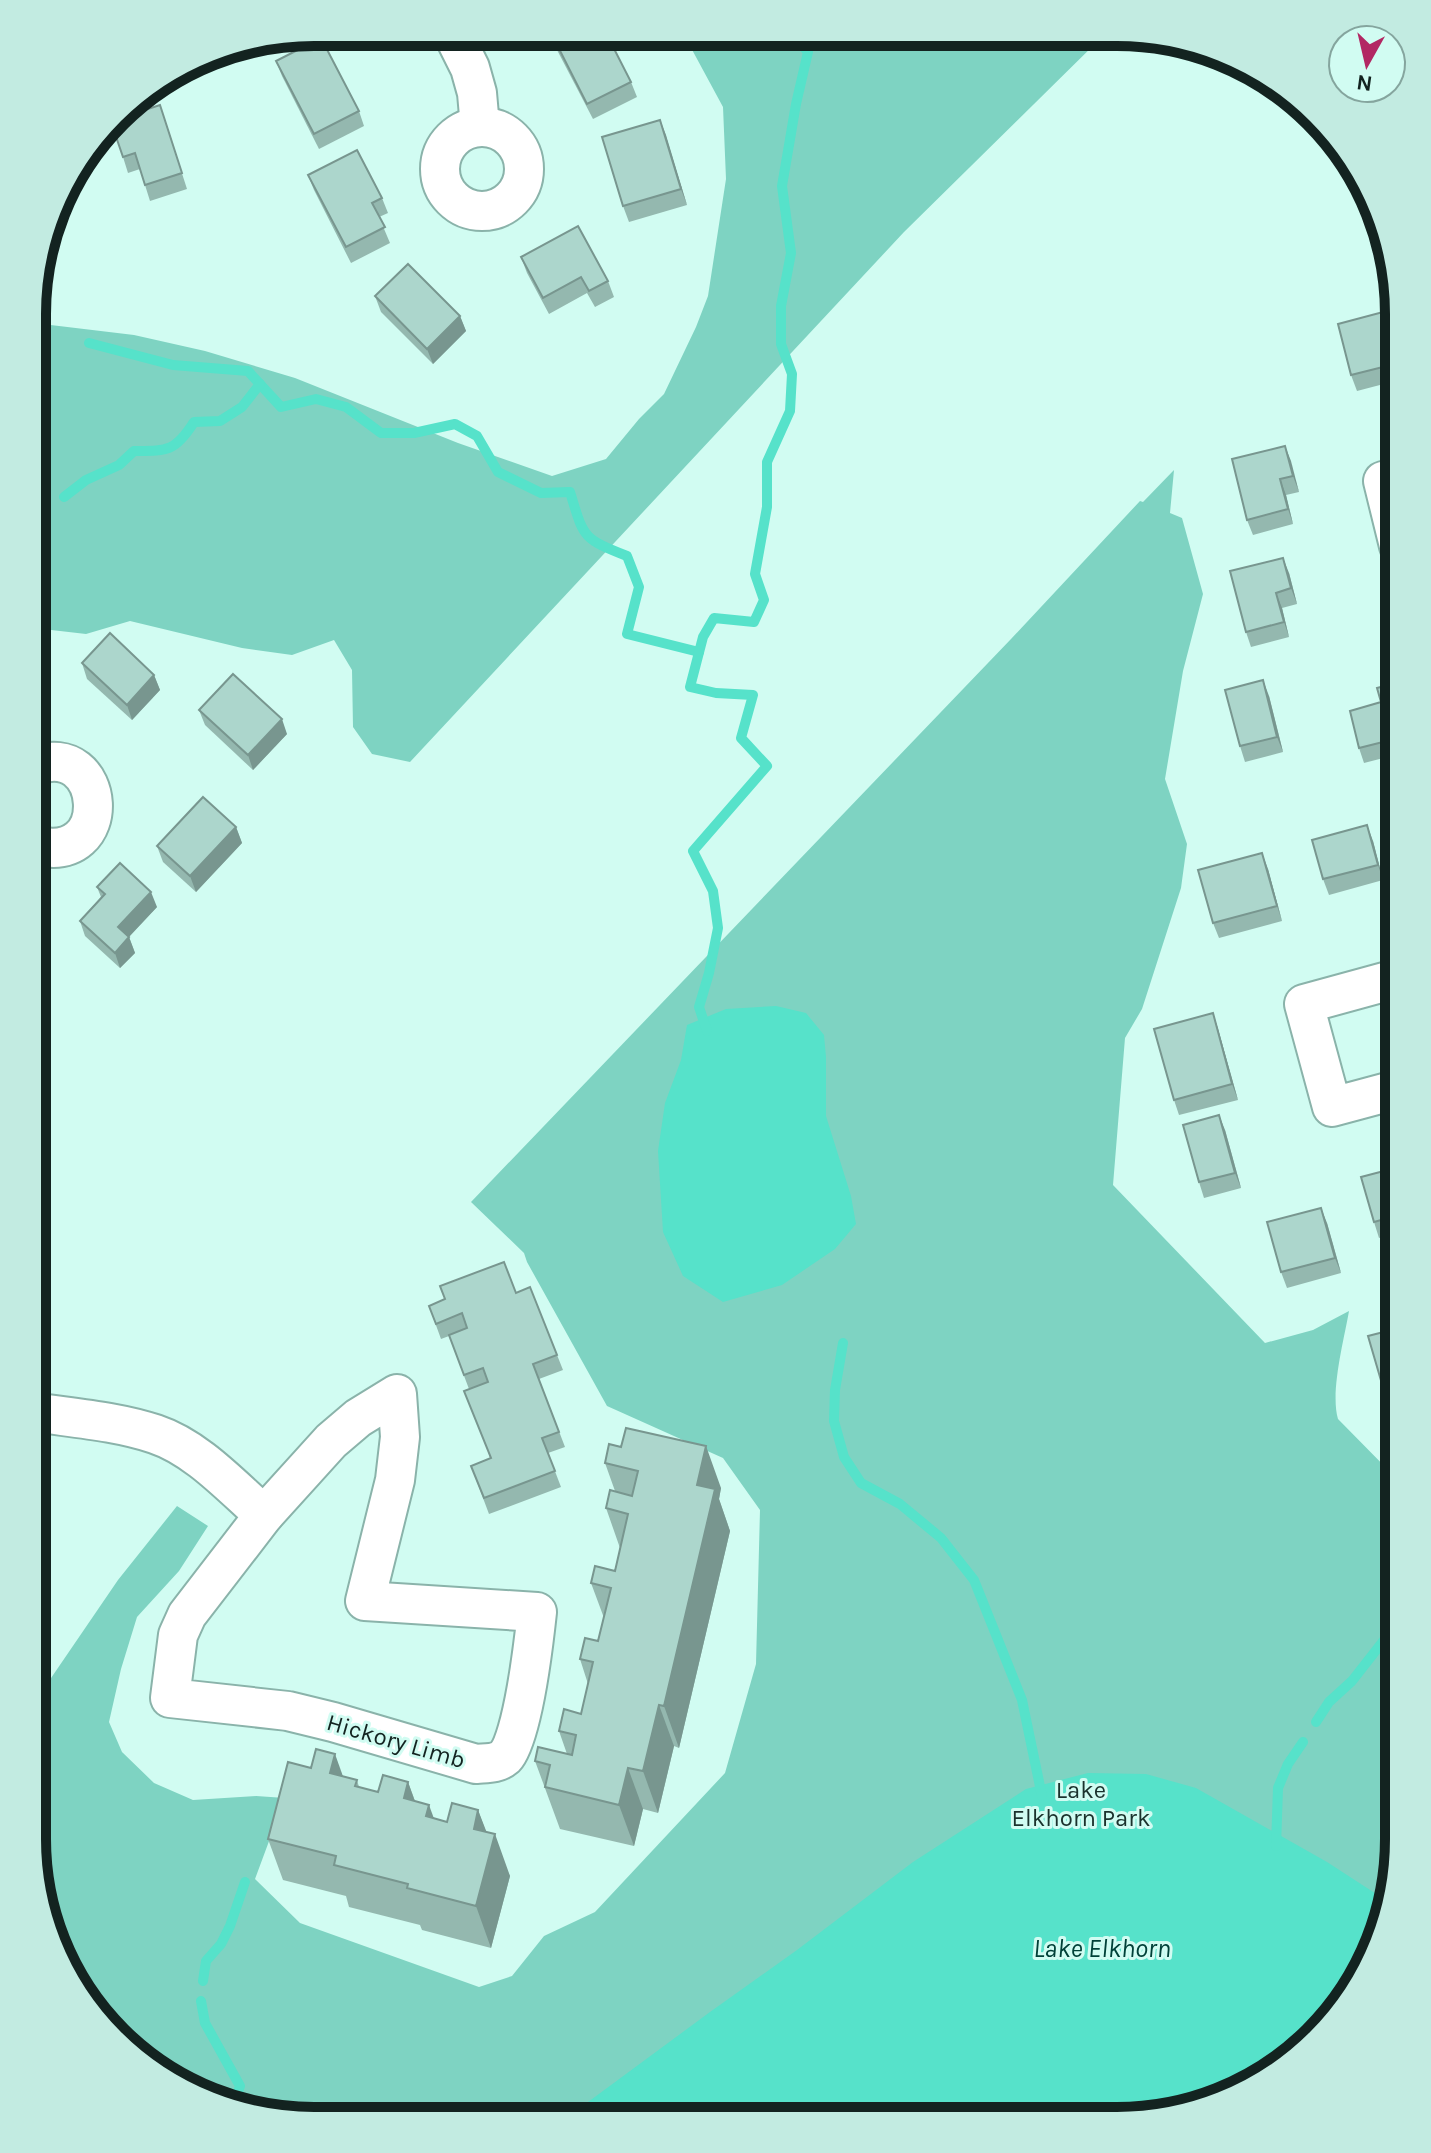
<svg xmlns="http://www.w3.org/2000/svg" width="1431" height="2153" font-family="Karla,sans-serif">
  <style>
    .green { fill: #7ed3c2 }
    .water { fill: #56e2ca }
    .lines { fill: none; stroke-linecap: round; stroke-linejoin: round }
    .stream { stroke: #56e2ca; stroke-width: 10 }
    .street-casing { stroke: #8ab3aa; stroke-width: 42 }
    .street { stroke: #fff; stroke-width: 38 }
    .wall { fill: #94b8af }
    .shaded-wall { fill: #78968f }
    .building { fill: #acd6cc; stroke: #78968f; stroke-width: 2 }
    .labels { text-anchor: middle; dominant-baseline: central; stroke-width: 6; stroke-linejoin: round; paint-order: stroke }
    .street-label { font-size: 24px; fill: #132320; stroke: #d1fcf2 }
    .park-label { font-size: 24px; fill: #1a322d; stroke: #d1fcf2 }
    .water-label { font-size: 26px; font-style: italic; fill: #004138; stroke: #d1fcf2 }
    .rim { fill: none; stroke: #132320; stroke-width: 10 }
  </style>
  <rect width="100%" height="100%" fill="#d1fcf2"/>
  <!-- green -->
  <g class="green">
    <path d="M683,33L1105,34L904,232L410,762L372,754L353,727L352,670L334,640L292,655L242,648L130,621L86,634L34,628V323L134,335L205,351L295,378L458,443L552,476L606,459L639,419L664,394L696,327L708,296L726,179L723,107Z"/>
    <path d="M1174,470L1170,513L1182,518L1203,594L1183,671L1165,779L1187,844L1181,888L1142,1009L1125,1038L1113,1185L1265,1343L1313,1330L1349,1311C1344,1340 1330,1392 1338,1419L1399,1481L1398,1858L1351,1996L1303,2051L1225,2099L1118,2121L277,2119L143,2063L54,1947L32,1839V1666L49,1681L118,1580L177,1506L208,1526L179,1571L137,1617L121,1669L109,1722L122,1752L154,1783L193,1800L256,1796L285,1798L255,1879L300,1923L479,1987L512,1976L544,1936L595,1912L725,1773L756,1664L760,1510L723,1458L607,1406L527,1262L524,1253L471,1202L1011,639L1140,501L1143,502Z"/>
  </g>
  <!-- water -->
  <g class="water">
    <path d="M776,1006L806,1013L824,1035L826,1057V1116L851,1196L856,1224L835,1249L782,1285L723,1302L683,1276L663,1232L658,1151L665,1103L681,1060L687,1025L726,1009Z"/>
    <path d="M1088,1773L1146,1774L1196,1788L1327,1862L1384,1899L1351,1996L1303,2051L1225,2099L1118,2121L565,2119L710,2012L797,1950L913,1862L1026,1789Z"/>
  </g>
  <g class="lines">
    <!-- stream -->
    <g class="stream">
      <path d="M89,343L173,365L248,371L281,407L316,399L346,407L381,433H414L455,424L477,436L498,472L541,493L570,492C584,537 581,538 627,556L639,587L627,634L699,652"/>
      <path d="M64,497L86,480L119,465L134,451C167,451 175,452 194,422L220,421L242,407L260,384"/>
      <path d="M707,1031L699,1007L709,973L718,928L713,891L693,851L767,766L741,738L753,695L716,693L690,687L703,637L714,618L754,622L764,600L755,574L767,507V462L790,411L792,374L781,344V306L791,253L782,186L796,104L808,52L791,33"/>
      <path d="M843,1343L835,1390L834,1421L844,1457L861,1483L900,1504L941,1538L974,1580L1022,1700L1042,1796"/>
      <path d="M1316,1722L1329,1702L1352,1681L1388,1635L1398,1628"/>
      <path d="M1276,1846L1278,1788L1288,1764L1303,1742"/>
      <path d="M203,1981L206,1961L221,1944L230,1926L245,1882"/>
      <path d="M201,2001L205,2023L240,2086L235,2101"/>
    </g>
    <defs>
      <g id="street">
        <path d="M452,32L470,68L477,93L480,127"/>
        <circle cx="482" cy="169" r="42"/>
        <path d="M1399,546L1383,481L1399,477"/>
        <path d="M34,845C118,868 107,737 34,766"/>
        <path d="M1399,1089L1332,1107L1304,1004L1399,978"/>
        <path d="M397,1394L400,1437L395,1480L365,1601L537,1612C534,1640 523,1739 505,1757C497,1764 486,1763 476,1764L333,1722L288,1711L170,1698L178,1635L187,1615L264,1515L331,1441L358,1418Z"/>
        <path d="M33,1412C73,1418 116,1421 155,1434C197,1448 231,1486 264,1515"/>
      </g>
    </defs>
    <!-- street casing -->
    <use href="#street" class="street-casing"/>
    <!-- street -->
    <use href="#street" class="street"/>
  </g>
  <!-- wall -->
  <g class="wall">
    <path d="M314,32H318L306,38L303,34Z"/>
    <path d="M551,33L631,82L637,97L593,119L556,48Z"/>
    <path d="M276,61L359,111L364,126L319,149L282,76Z"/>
    <path d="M160,105L187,189L150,201L140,169L128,173L123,157Z"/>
    <path d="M660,120L687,205L629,222L623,206Z"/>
    <path d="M308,175L382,198L388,213L379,217L390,243L351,263L314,190Z"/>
    <path d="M521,257L608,281L614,297L595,307L587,293L549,314L527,273Z"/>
    <path d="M375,296L460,316L466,331L433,364L381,312Z"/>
    <path d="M1399,314V380L1357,391L1351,375Z"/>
    <path d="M1285,446L1299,492L1286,495L1293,524L1253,535L1247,520Z"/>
    <path d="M1289,573L1297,604L1282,608L1289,637L1251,647L1246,632Z"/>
    <path d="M82,663L154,675L160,690L132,720L87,679Z"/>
    <path d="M1399,682V754L1364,763L1359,748L1381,702Z"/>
    <path d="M1269,696L1283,752L1245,762L1240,746Z"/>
    <path d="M199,710L287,734L253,770L205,725Z"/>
    <path d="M236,827L242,843L196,892L163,862L157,846Z"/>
    <path d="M1373,841L1383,880L1329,895L1323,879Z"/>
    <path d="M1268,869L1282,921L1219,938L1213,923Z"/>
    <path d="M97,887L157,907L129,937L135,953L120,968L85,936L80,921L101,897Z"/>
    <path d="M1213,1013L1218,1029L1238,1100L1179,1115L1174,1100Z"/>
    <path d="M1225,1130L1241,1188L1204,1198L1199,1182Z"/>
    <path d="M1399,1167V1232L1379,1238L1374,1222Z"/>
    <path d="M1327,1223L1341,1273L1287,1288L1281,1272Z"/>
    <path d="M530,1287L563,1370L539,1379L565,1447L548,1453L561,1487L489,1514L471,1466L490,1458L469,1389L449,1336L441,1339L429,1306L516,1293Z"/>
    <path d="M1399,1328V1415L1393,1417L1387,1401Z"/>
    <path d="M605,1463L721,1488L719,1499L730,1531L679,1748L674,1746L658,1813L643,1809L634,1846L560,1829L535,1761L567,1754L559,1731L581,1714L588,1684L580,1659L598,1641L604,1618L591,1583L615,1571L620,1548L606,1508L615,1491Z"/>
    <path d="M343,1776L357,1780L359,1787L378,1792L408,1782L415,1801L434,1818L447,1822L478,1810L486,1832L510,1876L491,1948L422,1930L420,1925L349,1907L346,1896L283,1880L268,1839Z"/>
  </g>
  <!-- shaded-wall -->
  <g class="shaded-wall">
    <path d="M660,120L666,135L687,205L681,189Z"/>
    <path d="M460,316L466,331L433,364L427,349Z"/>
    <path d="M1285,446L1291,461L1299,492L1293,476Z"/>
    <path d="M1280,479L1286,495L1293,524L1288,509Z"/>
    <path d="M1283,558L1289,573L1297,604L1291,588Z"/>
    <path d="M1276,593L1282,608L1289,637L1284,622Z"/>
    <path d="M154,675L160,690L132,720L127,705Z"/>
    <path d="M1263,680L1269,696L1283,752L1277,737Z"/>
    <path d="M282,719L287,734L253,770L248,755Z"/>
    <path d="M1367,825L1373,841L1383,880L1378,865Z"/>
    <path d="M236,827L242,843L196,892L190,876Z"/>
    <path d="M1262,853L1268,869L1282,921L1277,906Z"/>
    <path d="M151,892L157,907L124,942L118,927Z"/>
    <path d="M129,937L135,953L120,968L115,953Z"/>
    <path d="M41,962L47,977L33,992V970Z"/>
    <path d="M1213,1013L1218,1029L1238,1100L1232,1084Z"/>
    <path d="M1219,1115L1225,1130L1241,1188L1235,1173Z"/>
    <path d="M1321,1208L1327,1223L1341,1273L1335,1258Z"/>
    <path d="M706,1446L721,1488L719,1499L730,1531L679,1748L664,1706L697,1485Z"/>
    <path d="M659,1705L674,1746L658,1813L643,1771Z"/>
    <path d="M335,1754L350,1796L330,1773Z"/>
    <path d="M628,1768L643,1809L634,1846L619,1805Z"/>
    <path d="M408,1782L423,1824L404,1798Z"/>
    <path d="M429,1805L444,1846L426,1816Z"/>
    <path d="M478,1810L492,1846L495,1834L510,1876L491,1948L476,1906L474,1829Z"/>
  </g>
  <!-- building -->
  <g class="building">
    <path d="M551,33H606L631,82L587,104Z"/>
    <path d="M321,38L359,111L314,134L276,61Z"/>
    <path d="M160,105L182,173L145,185L135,153L123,157L111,122L114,120Z"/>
    <path d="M660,120L681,189L623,206L602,137Z"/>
    <path d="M357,150L382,198L372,203L385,227L346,247L308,175Z"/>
    <path d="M578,226L608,281L589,291L581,277L543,298L521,257Z"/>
    <path d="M408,264L460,316L427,349L375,296Z"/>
    <path d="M1398,308L1399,363L1351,375L1338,324Z"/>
    <path d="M1285,446L1293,476L1280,479L1288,509L1247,520L1232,459Z"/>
    <path d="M1283,558L1291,588L1276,593L1284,622L1246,632L1230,571Z"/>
    <path d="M110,633L154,675L127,705L82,663Z"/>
    <path d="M233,674L282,719L248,755L199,710Z"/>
    <path d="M1263,680L1277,737L1240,746L1225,690Z"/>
    <path d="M1399,682V738L1359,748L1350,711L1381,702L1377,688Z"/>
    <path d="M203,797L236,827L190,876L157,846Z"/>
    <path d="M1367,825L1378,865L1323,879L1312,840Z"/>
    <path d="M1262,853L1277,906L1213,923L1198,870Z"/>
    <path d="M120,863L151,892L118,927L129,937L115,953L80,921L105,894L97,887Z"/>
    <path d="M33,955L41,962L33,970Z"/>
    <path d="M1213,1013L1232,1084L1174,1100L1154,1029Z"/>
    <path d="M1219,1115L1235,1173L1199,1182L1183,1125Z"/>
    <path d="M1399,1167V1215L1374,1222L1361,1177Z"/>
    <path d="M1321,1208L1335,1258L1281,1272L1267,1222Z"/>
    <path d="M504,1262L516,1293L530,1287L557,1355L533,1364L559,1432L542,1438L555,1471L484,1498L471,1466L491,1458L464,1391L488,1382L483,1368L464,1375L449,1335L467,1328L462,1313L436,1324L429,1306L445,1299L440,1286Z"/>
    <path d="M1399,1328V1398L1387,1401L1368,1336Z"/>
    <path d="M626,1428L706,1446L697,1485L715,1489L664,1706L659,1705L643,1771L628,1768L619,1805L545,1787L550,1765L535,1761L538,1747L572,1755L576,1735L559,1731L564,1709L581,1714L593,1662L580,1659L585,1638L598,1641L611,1588L591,1583L595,1566L615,1571L628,1514L606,1508L610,1490L632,1496L638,1471L605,1463L609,1444L621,1447Z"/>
    <path d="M316,1749L335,1754L330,1773L357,1780L355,1786L378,1792L383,1775L408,1782L404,1798L429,1805L426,1816L447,1822L452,1803L478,1810L474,1829L495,1834L476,1906L407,1888L408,1884L334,1865L336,1856L268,1839L288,1762L311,1768Z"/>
  </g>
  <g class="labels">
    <!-- street labels -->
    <g class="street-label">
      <text transform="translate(396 1741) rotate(16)">Hickory Limb</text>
    </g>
    <!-- park labels -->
    <g class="park-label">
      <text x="1081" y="1790">Lake<tspan x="1081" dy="28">Elkhorn Park</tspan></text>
    </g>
    <!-- water labels -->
    <g class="water-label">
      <text x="1102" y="1948">Lake Elkhorn</text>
    </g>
  </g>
  <!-- crop -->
  <path d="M0 0H1431V2153H0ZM314 46H1117A268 268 0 0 1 1385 314V1839A268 268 0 0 1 1117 2107H314A268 268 0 0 1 46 1839V314A268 268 0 0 1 314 46Z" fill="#c2ebe1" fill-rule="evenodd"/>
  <path class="rim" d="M314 46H1117A268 268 0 0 1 1385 314V1839A268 268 0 0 1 1117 2107H314A268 268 0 0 1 46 1839V314A268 268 0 0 1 314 46Z"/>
  <!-- north arrow -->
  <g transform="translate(1367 64) rotate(188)"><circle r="38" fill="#d1fcf2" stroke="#85a59e" stroke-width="2"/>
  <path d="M0-6L14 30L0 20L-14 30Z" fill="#b22763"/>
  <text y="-12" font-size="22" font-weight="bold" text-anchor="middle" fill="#132320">N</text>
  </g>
</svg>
